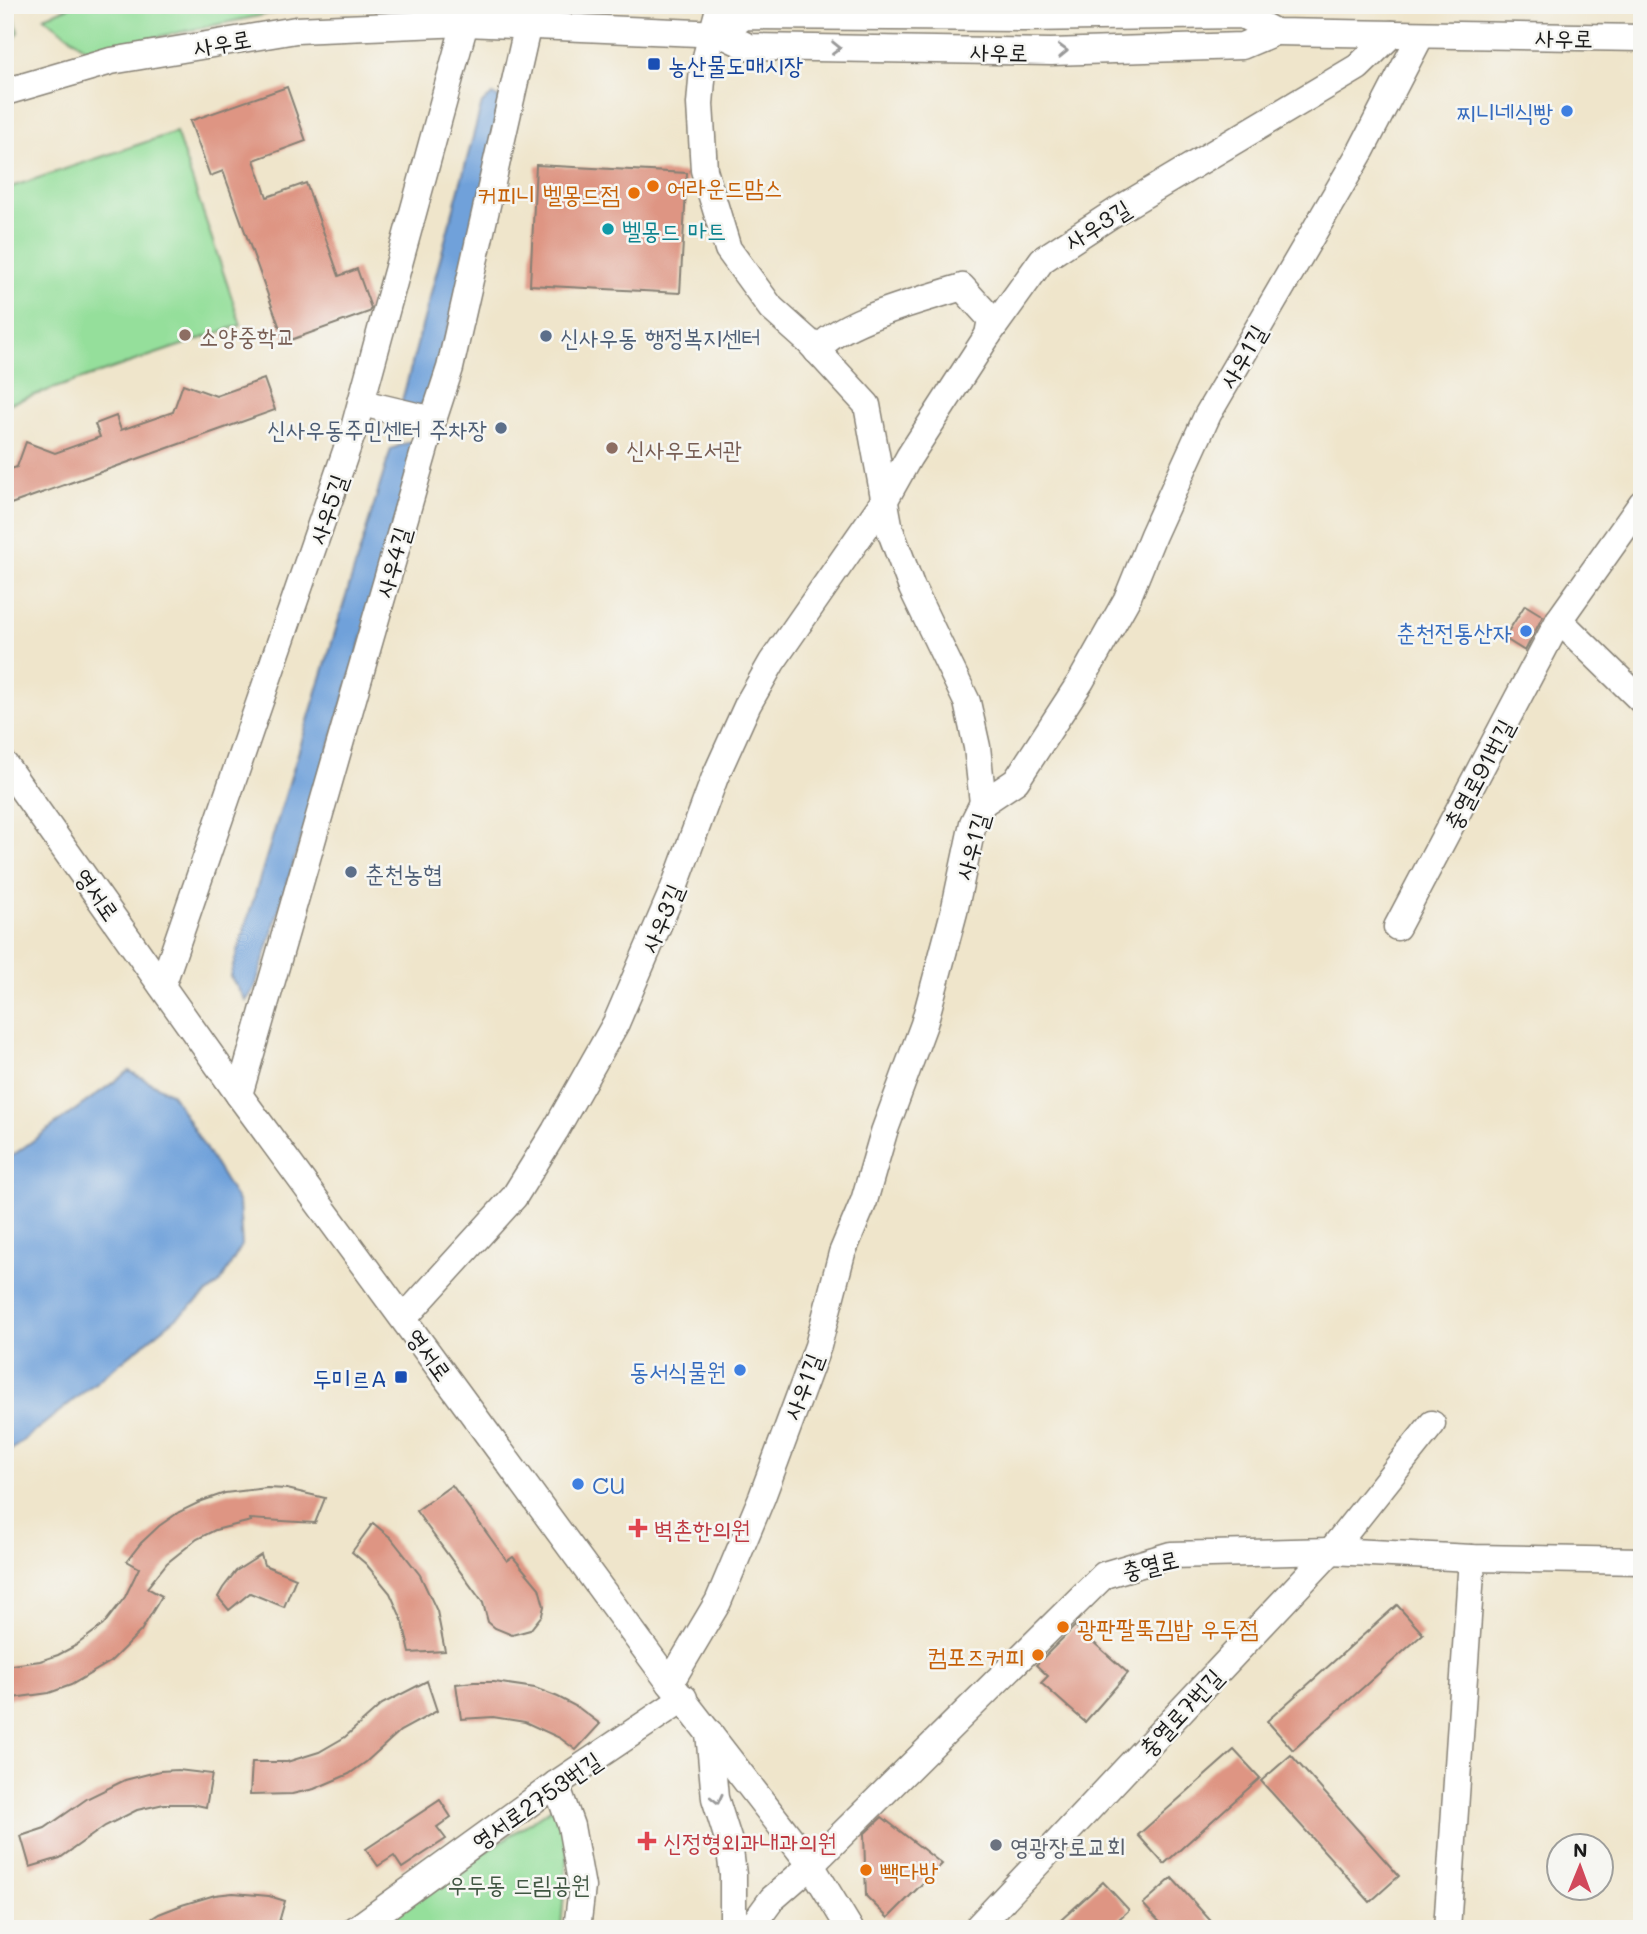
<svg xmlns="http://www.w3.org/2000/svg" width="1647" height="1934" font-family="Mali,'Poor Story',sans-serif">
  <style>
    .green { fill: #95df9b; stroke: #587e5c; stroke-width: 2 }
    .water { fill: #6fa1da; stroke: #465e7b; stroke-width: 2 }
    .building { fill: #de9583 }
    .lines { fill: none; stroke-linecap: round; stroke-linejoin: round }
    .minor-casing { stroke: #868074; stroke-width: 29 }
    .minor { stroke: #fff; stroke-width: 26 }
    .oneway { stroke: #999 }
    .transit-dot { fill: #1a4fb4; stroke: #f6f6f2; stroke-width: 2.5 }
    .shop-dot { fill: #3f7fe0; stroke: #f6f6f2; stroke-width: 2.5 }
    .food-dot { fill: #e8710a; stroke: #f6f6f2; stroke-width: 2.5 }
    .culture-dot { fill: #0f9aa8; stroke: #f6f6f2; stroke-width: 2.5 }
    .education-dot { fill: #8d6e63; stroke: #f6f6f2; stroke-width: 2.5 }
    .service-dot { fill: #5c6f8a; stroke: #f6f6f2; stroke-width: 2.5 }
    .health-dot { fill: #e0444e; stroke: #f6f6f2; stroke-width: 2.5 }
    .worship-dot { fill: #6b7280; stroke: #f6f6f2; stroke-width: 2.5 }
    .labels { text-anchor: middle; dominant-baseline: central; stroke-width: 5; stroke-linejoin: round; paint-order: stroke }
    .street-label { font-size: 24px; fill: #1c1c1c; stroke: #f6f6f2 }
    .transit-label { font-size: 24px; fill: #164399; stroke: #f6f6f2; text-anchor: start }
    .shop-label { font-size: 24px; fill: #366cbe; stroke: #f6f6f2; text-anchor: end }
    .food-label { font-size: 24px; fill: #c56008; stroke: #f6f6f2; text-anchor: start }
    .culture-label { font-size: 24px; fill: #0d838f; stroke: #f6f6f2; text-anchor: start }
    .education-label { font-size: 24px; fill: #785e54; stroke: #f6f6f2; text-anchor: start }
    .service-label { font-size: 24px; fill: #4e5e75; stroke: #f6f6f2; text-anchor: start }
    .health-label { font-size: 24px; fill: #be3a42; stroke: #f6f6f2; text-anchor: start }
    .worship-label { font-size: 24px; fill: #5b616d; stroke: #f6f6f2; text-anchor: start }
    .park-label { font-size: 24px; fill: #405642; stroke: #f6f6f2 }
  </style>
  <rect width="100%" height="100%" fill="#f6f6f2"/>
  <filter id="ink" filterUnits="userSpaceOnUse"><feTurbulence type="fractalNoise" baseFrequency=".0143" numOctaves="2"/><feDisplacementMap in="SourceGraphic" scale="14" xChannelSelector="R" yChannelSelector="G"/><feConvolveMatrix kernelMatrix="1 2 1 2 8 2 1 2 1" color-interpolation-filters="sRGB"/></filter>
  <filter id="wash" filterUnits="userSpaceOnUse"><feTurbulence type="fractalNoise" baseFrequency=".00686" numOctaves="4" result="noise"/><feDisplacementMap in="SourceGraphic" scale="28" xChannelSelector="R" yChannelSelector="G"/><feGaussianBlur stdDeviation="1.57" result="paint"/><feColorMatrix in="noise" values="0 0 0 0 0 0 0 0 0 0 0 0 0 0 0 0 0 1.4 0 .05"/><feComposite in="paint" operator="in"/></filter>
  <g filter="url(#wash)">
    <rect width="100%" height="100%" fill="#efe5cb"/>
    <!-- green -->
    <g class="green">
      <path d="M74,5H312L89,51L44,17Z"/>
      <path d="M15,17L18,32L8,53L5,54V21Z"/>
      <path d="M176,132L241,325L5,405V189Z"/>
      <path d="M555,1806L569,1830L561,1929H390L375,1924Z"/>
    </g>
    <!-- water -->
    <g class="water">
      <path d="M493,95L510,102L429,399L411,411L400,408L482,103Z"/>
      <path d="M414,440L420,450L255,988L246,1001L230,976L391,449Z"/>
      <path d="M129,1071L172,1094L239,1203L242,1245L220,1283L5,1455V1161Z"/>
    </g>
    <g id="blocks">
      <!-- building -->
      <g class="building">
        <path d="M287,87L306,141L254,160L267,197L306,183L339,276L357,269L371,308L369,312L285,342L223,171L210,176L190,121Z"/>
        <path d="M536,165L687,173L680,293L530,285Z"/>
        <path d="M264,379L275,410L5,506V471L17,467L26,442L55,453L100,437L95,424L116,416L121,430L173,412L183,384L216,396Z"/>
        <path d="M1525,605L1543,616L1525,651L1504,638Z"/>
        <path d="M452,1485L507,1561L513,1557L539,1588L544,1606L542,1615L530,1630L512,1635L495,1628L488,1622L483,1603L416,1511Z"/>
        <path d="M267,1488L287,1489L325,1498L315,1523L250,1519L251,1521L215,1530L197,1539L167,1563L147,1588L162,1596L141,1631L110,1662L71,1685L49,1693L5,1699V1666L40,1661L58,1655L75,1646L103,1625L125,1597L139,1568L127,1561L141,1543L159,1526L179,1512L202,1501L225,1493Z"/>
        <path d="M373,1523L391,1538L420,1575L437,1611L445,1651L410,1653L403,1622L390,1593L366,1564L352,1552Z"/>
        <path d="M261,1555L264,1565L296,1578L284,1607L250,1593L229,1610L218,1597L223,1588L236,1571Z"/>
        <path d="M1397,1605L1423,1634L1293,1750L1267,1721Z"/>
        <path d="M1075,1626L1128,1673L1085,1722L1041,1683L1048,1676L1036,1665Z"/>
        <path d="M427,1681L437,1711L400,1731L366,1762L349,1774L314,1789L292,1794L250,1795L252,1762H287L319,1752L345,1737L382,1704Z"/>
        <path d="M474,1682H494L535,1688L558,1697L579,1708L600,1724L576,1750L560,1738L525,1722L493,1717L461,1719L456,1684Z"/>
        <path d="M1234,1750L1260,1778L1164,1864L1138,1835Z"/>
        <path d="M1291,1755L1399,1876L1370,1902L1261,1781Z"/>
        <path d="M178,1770L212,1774L206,1807L192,1804H164L137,1810L105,1826L60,1858L30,1867L21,1836L45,1828L88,1798L125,1780L160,1771Z"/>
        <path d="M440,1800L451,1817L437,1827L446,1839L402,1868L394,1856L378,1866L366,1849Z"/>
        <path d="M882,1817L942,1864L888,1918L866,1896L864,1834Z"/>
        <path d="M1172,1878L1218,1929H1166L1143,1904Z"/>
        <path d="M1103,1882L1129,1910L1108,1929H1051Z"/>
        <path d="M233,1893L269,1896L285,1901L277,1929L234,1926L214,1929H136L159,1914L182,1905L215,1895Z"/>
      </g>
    </g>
  </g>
  <g filter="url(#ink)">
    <use href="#blocks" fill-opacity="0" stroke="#868074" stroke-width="2"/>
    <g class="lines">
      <defs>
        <g id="minor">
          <path d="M720,5L703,68L700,104L704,170L728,249L771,308L809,342L867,405L890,530L912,588L967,702L977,747L983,803"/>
          <path d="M721,34L744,16L1025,18L1242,15L1275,32L1642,38"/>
          <path d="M5,92L111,61L296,30L465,23L721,34L749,47L1051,52L1242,46L1275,32"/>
          <path d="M817,351C838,320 926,299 962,287L991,319L988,335"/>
          <path d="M362,403L433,420"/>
          <path d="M1559,620L1642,701"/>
          <path d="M5,765L239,1095L670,1683L811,1865L850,1929"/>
          <path d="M1397,927L1559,620L1642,503"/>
          <path d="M162,986L354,428L465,23"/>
          <path d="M239,1095L433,420L450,368L528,24L529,5"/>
          <path d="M404,1318L514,1197L555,1131L616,1023L674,888L715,777L748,704L772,662L886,498L909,457L988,335L1042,260L1120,209L1358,67L1392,34"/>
          <path d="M670,1683L718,1602L762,1497L818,1346L842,1253L864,1201L884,1132L924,1024L954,912L973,823L983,803L1016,781L1081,681L1127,599L1153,535L1208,414L1361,151L1421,35"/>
          <path d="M709,1732L715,1798L729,1842L733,1875V1929"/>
          <path d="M556,1784L571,1826L582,1887L577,1929"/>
          <path d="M356,1929L556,1784L684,1698"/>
          <path d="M750,1929L772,1899L811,1865L1104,1575L1171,1555L1331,1551L1472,1558L1642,1561"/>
          <path d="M976,1929L1331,1551L1432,1424"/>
          <path d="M1447,1929L1472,1558"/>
        </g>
      </defs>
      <!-- minor casing -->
      <use href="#minor" class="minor-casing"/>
      <!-- minor -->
      <use href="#minor" class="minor"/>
    </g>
    <!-- one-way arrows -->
    <defs><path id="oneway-chevron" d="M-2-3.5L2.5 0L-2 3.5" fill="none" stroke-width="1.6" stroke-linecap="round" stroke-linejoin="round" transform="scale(1.75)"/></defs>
    <g class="oneway">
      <use href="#oneway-chevron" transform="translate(836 48) rotate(1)"/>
      <use href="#oneway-chevron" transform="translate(1063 51) rotate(-2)"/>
      <use href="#oneway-chevron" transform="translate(717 1799) rotate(77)"/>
    </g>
  </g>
  <!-- markers -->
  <g class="transit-dot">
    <rect x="647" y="57" width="14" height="14" rx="3.5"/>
    <rect x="394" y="1370" width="14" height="14" rx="3.5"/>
  </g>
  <g class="shop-dot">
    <circle cx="1567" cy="111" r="7"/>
    <circle cx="1526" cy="631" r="7"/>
    <circle cx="740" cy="1370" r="7"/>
    <circle cx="578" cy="1484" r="7"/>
  </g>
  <g class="food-dot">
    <circle cx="653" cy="186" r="7"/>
    <circle cx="634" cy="193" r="7"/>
    <circle cx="1063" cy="1627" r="7"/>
    <circle cx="1038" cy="1655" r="7"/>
    <circle cx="866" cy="1870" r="7"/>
  </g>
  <circle class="culture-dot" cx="608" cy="229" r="7"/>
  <g class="education-dot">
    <circle cx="185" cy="335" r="7"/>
    <circle cx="612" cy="448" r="7"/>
  </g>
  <g class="service-dot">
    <circle cx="546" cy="336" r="7"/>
    <circle cx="501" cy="428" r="7"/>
    <circle cx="351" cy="872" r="7"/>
  </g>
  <g class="health-dot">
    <path d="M634.5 1517.5h7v7h7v7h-7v7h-7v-7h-7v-7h7z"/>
    <path d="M643.5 1830.5h7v7h7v7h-7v7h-7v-7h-7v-7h7z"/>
  </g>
  <circle class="worship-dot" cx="996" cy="1845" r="7"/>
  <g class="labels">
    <!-- street labels -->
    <g class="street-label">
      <text transform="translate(1564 37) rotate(1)">사우로</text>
      <text transform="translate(222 42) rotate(-10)">사우로</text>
      <text transform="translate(999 51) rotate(1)">사우로</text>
      <text transform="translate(1097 224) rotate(-32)">사우3길</text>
      <text transform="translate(1242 356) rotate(-60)">사우1길</text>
      <text transform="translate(327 509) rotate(-71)">사우5길</text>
      <text transform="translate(392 562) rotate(-74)">사우4길</text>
      <text transform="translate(1478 774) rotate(-62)">충열로91번길</text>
      <text transform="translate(971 846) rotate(-74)">사우1길</text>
      <text transform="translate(98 894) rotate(55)">영서로</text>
      <text transform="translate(661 918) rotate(-67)">사우3길</text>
      <text transform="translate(430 1354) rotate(54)">영서로</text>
      <text transform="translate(802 1386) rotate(-69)">사우1길</text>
      <text transform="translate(1150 1564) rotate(-13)">충열로</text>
      <text transform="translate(1180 1712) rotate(-47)">충열로7번길</text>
      <text transform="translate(536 1800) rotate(-35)">영서로2753번길</text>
    </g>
    <!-- transit labels -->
    <g class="transit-label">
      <text x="668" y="64">농산물도매시장</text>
      <text x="387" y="1377" text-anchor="end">두미르A</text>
    </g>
    <!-- shop labels -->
    <g class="shop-label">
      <text x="1553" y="111">찌니네식빵</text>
      <text x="1512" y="631">춘천전통산자</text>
      <text x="726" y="1370">동서식물원</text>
      <text x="592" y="1484" text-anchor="start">CU</text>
    </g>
    <!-- food labels -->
    <g class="food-label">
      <text x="667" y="186">어라운드맘스</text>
      <text x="620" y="193" text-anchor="end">커피니 벨몽드점</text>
      <text x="1077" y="1627">광판팔뚝김밥 우두점</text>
      <text x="1024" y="1655" text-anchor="end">컴포즈커피</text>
      <text x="880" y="1870">빽다방</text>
    </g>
    <!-- culture labels -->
    <g class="culture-label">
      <text x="622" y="229">벨몽드 마트</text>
    </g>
    <!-- education labels -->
    <g class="education-label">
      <text x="199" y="335">소양중학교</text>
      <text x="626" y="448">신사우도서관</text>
    </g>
    <!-- service labels -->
    <g class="service-label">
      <text x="560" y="336">신사우동 행정복지센터</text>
      <text x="487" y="428" text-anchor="end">신사우동주민센터 주차장</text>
      <text x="365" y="872">춘천농협</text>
    </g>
    <!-- health labels -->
    <g class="health-label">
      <text x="654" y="1528">벽촌한의원</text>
      <text x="663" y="1841">신정형외과내과의원</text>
    </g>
    <!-- worship labels -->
    <g class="worship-label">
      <text x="1010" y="1845">영광장로교회</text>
    </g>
    <!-- park labels -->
    <g class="park-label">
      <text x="519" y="1883">우두동 드림공원</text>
    </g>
  </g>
  <!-- margin -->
  <rect width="1647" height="1934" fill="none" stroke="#f6f6f2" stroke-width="28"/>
  <!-- north arrow -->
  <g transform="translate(1580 1867) rotate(1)"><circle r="33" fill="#f6f6f2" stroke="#9f9f9c" stroke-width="2"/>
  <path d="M0-5L12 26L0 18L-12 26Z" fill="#d1495b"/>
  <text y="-10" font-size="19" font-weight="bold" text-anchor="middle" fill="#1c1c1c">N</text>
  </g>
</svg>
